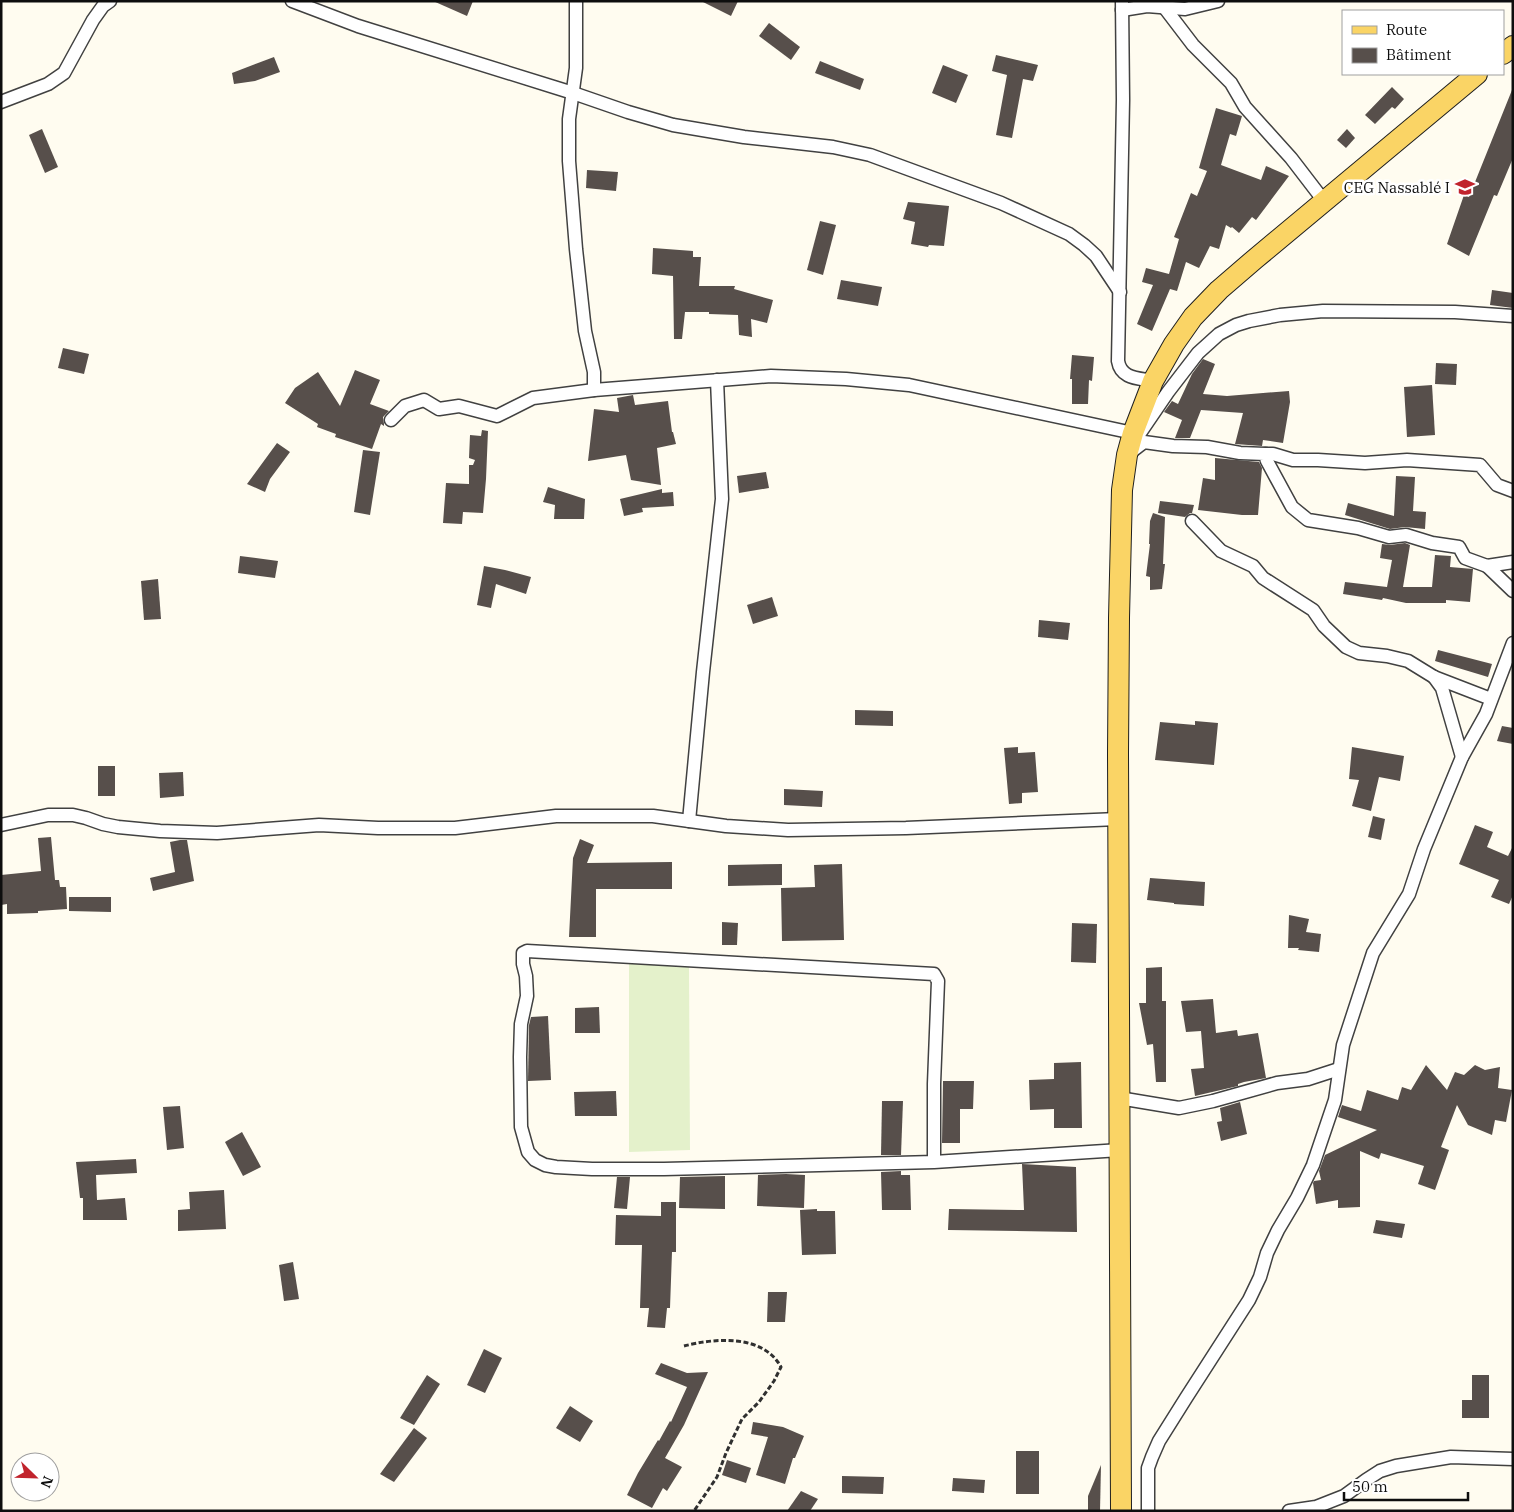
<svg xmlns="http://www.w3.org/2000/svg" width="1514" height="1512" font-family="'IBM Plex Serif',serif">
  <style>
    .pitch { fill: #e4f1cb }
    .building { fill: #574f4b }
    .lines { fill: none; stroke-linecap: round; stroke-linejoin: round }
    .minor-casing { stroke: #414141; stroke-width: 15 }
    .primary-casing { stroke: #1f1f1f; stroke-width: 22 }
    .path { stroke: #303030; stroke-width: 3; stroke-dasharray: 5 2.5; stroke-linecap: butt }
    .minor { stroke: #fff; stroke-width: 12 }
    .primary { stroke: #fad465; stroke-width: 20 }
    .labels { text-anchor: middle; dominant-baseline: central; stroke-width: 5; stroke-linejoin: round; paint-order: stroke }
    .poi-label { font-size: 15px; fill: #0e0e0e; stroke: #fff; text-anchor: end }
  </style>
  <rect width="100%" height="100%" fill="#fffcf0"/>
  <!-- pitch -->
  <path class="pitch" d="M629,962L689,966L690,1150L629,1152Z"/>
  <!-- building -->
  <g class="building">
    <path d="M433,1H473L467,16Z"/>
    <path d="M701,1H738L731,16Z"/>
    <path d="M769,23L800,47L791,60L759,36Z"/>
    <path d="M996,55L1038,65L1033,81L1023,79L1012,138L996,135L1007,75L992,71Z"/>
    <path d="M274,57L280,72L255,81L234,84L232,73Z"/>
    <path d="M820,61L864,79L860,90L815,73Z"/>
    <path d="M943,65L968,75L956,103L932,93Z"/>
    <path d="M1392,87L1404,99L1395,109L1392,107L1375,124L1365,115Z"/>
    <path d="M1512,90L1513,158L1497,196L1494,195L1469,256L1447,244L1464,195L1469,197Z"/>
    <path d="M1216,108L1242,116L1236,136L1230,134L1221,165L1261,180L1266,166L1289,176L1256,220L1252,217L1239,233L1232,227L1231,228L1226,225L1219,249L1210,246L1199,268L1186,262L1177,291L1170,289L1152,331L1137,324L1153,285L1142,282L1146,268L1169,274L1179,239L1174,237L1191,193L1197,196L1207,171L1199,168Z"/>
    <path d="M42,129L58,167L45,173L29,135Z"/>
    <path d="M1347,129L1355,138L1346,148L1337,140Z"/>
    <path d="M587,170L618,172L616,191L586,188Z"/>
    <path d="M908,202L949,206L944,246L929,245L928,247L911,244L915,222L903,219Z"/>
    <path d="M820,221L836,225L823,275L807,270Z"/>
    <path d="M653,248L693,251V257H701L699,286H735L734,289L773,300L767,323L751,319L752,337L739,335L738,315L709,314V312H685L682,339H674L673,276L652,274Z"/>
    <path d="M841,280L882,287L878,306L837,299Z"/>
    <path d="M1492,290L1513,293V308L1490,305Z"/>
    <path d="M63,348L89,354L84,374L58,368Z"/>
    <path d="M1072,355L1094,357L1092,381L1089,380L1088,404H1072V379H1070Z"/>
    <path d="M1203,359L1215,364L1203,394L1227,396L1289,391L1290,402L1283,443L1263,440L1262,446L1235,444L1243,413L1201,410L1190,438H1175L1182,420L1164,412L1172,401L1178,404L1192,374Z"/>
    <path d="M1436,363L1457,364L1456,385L1435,384Z"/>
    <path d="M355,370L380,380L370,404L389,411L383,417L384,424V426L381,424L372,449L335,437L336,434L317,427L318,424L285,403L295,388L318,372L340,406Z"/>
    <path d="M1432,385L1435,435L1407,437L1404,387Z"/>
    <path d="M633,395L635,405L668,401L672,432H673L676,444L657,448L661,485L631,480L626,455L588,461L594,409L619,412L617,398Z"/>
    <path d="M482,430L488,431L486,479L483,513L463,512L462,524L443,523L446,483L469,484V465H473L475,460L469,458L470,435L481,436Z"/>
    <path d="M277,443L290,452L270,479L265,492L247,484Z"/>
    <path d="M363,450L380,452L370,515L354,512Z"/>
    <path d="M1215,458L1259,462L1262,468L1258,515H1242L1198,510L1203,478L1215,480Z"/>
    <path d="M766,472L769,488L739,493L737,476Z"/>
    <path d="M1396,476L1415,477L1413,511L1426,512L1425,529L1405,527L1390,529L1345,515L1348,503L1394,516Z"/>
    <path d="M548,487L585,499L584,519H554L555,505L543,502Z"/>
    <path d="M662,489V493L673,492L674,506L642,508L643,512L624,516L620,499Z"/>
    <path d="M1160,501L1194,505L1192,513H1190L1185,517L1158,513Z"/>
    <path d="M1153,513L1165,517L1163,564H1165L1162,589L1150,590V577L1146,576L1150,544H1149L1150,521Z"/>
    <path d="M1405,543L1410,545L1403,587H1432L1435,555L1451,556L1450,567L1473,569L1470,602L1446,600V603H1406L1383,598L1382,600L1343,594L1345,582L1387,587L1392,560L1380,558L1382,544L1390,545Z"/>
    <path d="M240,556L278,561L275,578L238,573Z"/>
    <path d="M484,566L505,570L531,577L526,594L496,584L491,608L477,605Z"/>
    <path d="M158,579L161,619L144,620L141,581Z"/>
    <path d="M772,597L778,616L753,624L747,605Z"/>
    <path d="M1039,620L1070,623L1068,640L1038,637Z"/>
    <path d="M1438,650L1492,664L1488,677L1435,661Z"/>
    <path d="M855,710L893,711V726L855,725Z"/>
    <path d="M1195,721L1218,723L1214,765L1155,760L1160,722L1195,725Z"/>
    <path d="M1502,726L1513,728V744L1497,741Z"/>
    <path d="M1018,747V753L1035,752L1038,792L1022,793V803L1009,804L1004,748Z"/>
    <path d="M1352,747L1404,756L1400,781L1379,777L1371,811L1352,806L1359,780L1349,779Z"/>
    <rect x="98" y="766" width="17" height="30"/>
    <path d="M183,772L184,796L160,798L159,773Z"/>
    <path d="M784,789L823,791L822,807L784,805Z"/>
    <path d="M1373,816L1385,819L1381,840L1368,837Z"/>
    <path d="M1475,825L1493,832L1487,847L1508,856L1513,846V895L1509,904L1491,897L1499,880L1459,864Z"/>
    <path d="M51,837L55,880H59L60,887H66L67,909L38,911V913L7,914V904L1,905V875L41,871L38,838Z"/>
    <path d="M580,839L594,845L587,863L672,862V889H596V937H569L573,858Z"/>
    <path d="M180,840H187L194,881L153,891L150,878L175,872L170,842Z"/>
    <path d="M782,864V885L728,886V865Z"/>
    <path d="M842,864L844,940L782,941L781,888L815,887L814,865Z"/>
    <path d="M1150,878L1205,882L1204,906L1174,904V903L1147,900Z"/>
    <path d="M69,897H111V912L69,911Z"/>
    <path d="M1289,915L1309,919L1306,932L1321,934L1319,952L1298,950L1299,948H1288Z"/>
    <path d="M722,922L738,923L737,945H722Z"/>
    <path d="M1072,923L1097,924L1096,963L1071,962Z"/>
    <path d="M1162,967V1001H1166V1082H1156L1153,1044L1147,1045L1139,1003H1146V968Z"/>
    <path d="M1213,999L1216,1033L1237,1030L1238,1036L1258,1033L1266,1078L1244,1082L1238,1084V1086L1195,1096L1191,1069L1204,1068L1201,1031L1186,1032L1181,1001Z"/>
    <path d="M599,1007L600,1033H575V1008Z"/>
    <path d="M548,1016L551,1080L528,1081L529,1025L531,1017Z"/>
    <path d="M1081,1062L1082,1128H1054V1109L1030,1110L1029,1080L1054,1079V1063Z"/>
    <path d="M1426,1065L1447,1090L1455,1072L1464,1075L1475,1065L1485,1070L1500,1067L1498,1088L1512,1090L1506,1122L1495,1120L1492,1135L1468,1125L1457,1105L1441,1147L1449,1150L1435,1190L1418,1184L1424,1166L1381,1153L1379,1159L1360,1151V1207L1338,1208V1200L1316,1204L1313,1183L1314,1181L1321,1180L1319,1171L1325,1155L1377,1130L1338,1117L1342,1105L1361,1111L1367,1090L1398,1100L1402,1087L1411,1090Z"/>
    <path d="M943,1081H974L973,1109H960V1143H942Z"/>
    <path d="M616,1091L617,1116H575L574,1092Z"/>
    <path d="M882,1101H903L901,1155H881Z"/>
    <path d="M1240,1102L1247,1134L1221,1141L1217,1122L1222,1121L1220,1108Z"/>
    <path d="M180,1106L184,1148L167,1150L163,1107Z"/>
    <path d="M242,1132L261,1167L243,1176L225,1142Z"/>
    <path d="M136,1159L137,1173L96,1175L97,1200L125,1198L127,1220H83V1198H80L76,1162Z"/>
    <path d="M1022,1164L1076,1167L1077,1232L948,1230L949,1209L1024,1210Z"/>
    <path d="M901,1171V1175H910L911,1210H882L881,1172Z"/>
    <path d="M786,1174L805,1175L804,1208L757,1206L758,1175Z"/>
    <path d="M725,1176V1209L679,1208L680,1177Z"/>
    <path d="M617,1177H630L627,1209L614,1208Z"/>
    <path d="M224,1190L226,1229L178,1231V1210L190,1209L189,1192Z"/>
    <path d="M661,1202H676V1252H672L670,1308H667L665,1328L647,1327L649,1308H640L642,1245H615L616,1215L661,1216Z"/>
    <path d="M817,1209V1211H835L836,1254L802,1255L800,1210Z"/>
    <path d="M1376,1220L1405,1224L1402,1238L1373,1233Z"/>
    <path d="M293,1262L299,1299L284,1301L279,1265Z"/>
    <path d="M768,1292H787L785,1322H767Z"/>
    <path d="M484,1349L502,1358L485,1393L467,1385Z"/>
    <path d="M661,1363L687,1373L708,1372L684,1425L665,1458L682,1467L667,1491L663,1488L652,1508L627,1495L638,1473L658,1440L659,1441L670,1421L671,1422L687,1387L655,1374Z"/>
    <path d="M427,1375L440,1384L414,1425L400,1418Z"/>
    <path d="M1472,1375H1489V1418H1462V1400H1472Z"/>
    <path d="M570,1406L593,1421L580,1442L556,1428Z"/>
    <path d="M753,1422L783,1427L804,1436L795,1458H793L785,1484L756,1475L768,1437L751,1434Z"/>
    <path d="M414,1428L427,1438L394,1482L380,1474Z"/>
    <rect x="1016" y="1451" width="23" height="43"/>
    <path d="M727,1460L751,1468L746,1483L722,1475Z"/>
    <path d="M1101,1465L1100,1511H1088V1496Z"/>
    <path d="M842,1476L884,1477L883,1494L842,1493Z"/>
    <path d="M953,1478L985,1480L984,1493L952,1491Z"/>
    <path d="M801,1491L818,1499L810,1511H787Z"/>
  </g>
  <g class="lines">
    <defs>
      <g id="minor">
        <path d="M292,1L358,26L573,93L628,112L673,125L744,137L833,147L870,155L1001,203L1069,234L1084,245L1096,256L1120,292"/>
        <path d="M576,1V68L569,119V161L576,249L585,331L594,372V390"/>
        <path d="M1122,1L1123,100L1118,361C1121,379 1138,378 1153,381"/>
        <path d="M1164,7L1193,45L1231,83L1245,107L1291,158L1324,201"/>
        <path d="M1122,10L1147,6L1185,9L1218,1"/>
        <path d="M1,102L48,84L64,73L93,20L103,6L110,1"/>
        <path d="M391,420L405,406L424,400L439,409L459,406L497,416L533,398L594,390L771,376L846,379L909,385L1133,433"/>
        <path d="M1140,433L1168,392L1198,353L1219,334L1236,325L1249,321L1280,315L1323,311L1455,312L1513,316"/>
        <path d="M1265,454H1273L1293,460H1318L1365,463L1407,460L1480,465L1497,485L1513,491"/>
        <path d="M1127,455L1144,442L1173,446L1207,447L1240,453L1265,454L1267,461L1292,507L1308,520L1358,528L1389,537L1406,535L1432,543L1459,547L1465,558L1487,566L1513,562"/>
        <path d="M1192,521L1221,551L1253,566L1263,578L1313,610L1324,626L1346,647L1359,653L1387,656L1408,661L1434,677L1491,699"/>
        <path d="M1487,566L1513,591"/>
        <path d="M1434,677L1442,688L1462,757"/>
        <path d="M689,821L703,672L722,499L717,380"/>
        <path d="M1,825L48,815H73L86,818L103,824L118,827L160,831L217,833L319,825L378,828H455L556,816H653L726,826L788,830L906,828L1118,819"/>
        <path d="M1119,1098L1179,1108L1213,1101L1277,1083L1308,1079L1339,1069"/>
        <path d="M934,1162V1084L938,981L934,974L527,951L523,953V964L526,976L527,996L521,1024L520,1057L521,1127L528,1152L535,1160L545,1165L556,1167L592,1169H664L934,1162L1120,1150"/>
        <path d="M1148,1511V1468L1152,1457L1159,1441L1186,1398L1249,1300L1260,1277L1267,1253L1278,1230L1297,1198L1313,1165L1335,1100L1343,1045L1373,953L1409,894L1424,849L1462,757L1486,714L1513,643"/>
        <path d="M1289,1511L1316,1507L1344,1496L1366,1480L1380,1471L1396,1466L1451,1457L1513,1459"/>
      </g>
      <g id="primary">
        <path d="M1503,54L1513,46"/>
        <path d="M1121,1511L1118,753L1119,618L1122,490L1127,455L1133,433L1153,381L1174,344L1193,317L1219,290L1255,259L1477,74"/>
      </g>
    </defs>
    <!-- minor casing -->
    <use href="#minor" class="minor-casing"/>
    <!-- primary casing -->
    <use href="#primary" class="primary-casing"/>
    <!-- path -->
    <path class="path" d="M684,1346C715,1338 763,1334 781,1367L774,1381L759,1402L742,1419L726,1453L717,1477L694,1511"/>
    <!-- minor -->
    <use href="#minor" class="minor"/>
    <!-- primary -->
    <use href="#primary" class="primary"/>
  </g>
  <!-- icons -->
  <defs>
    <symbol id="school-bare" viewBox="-9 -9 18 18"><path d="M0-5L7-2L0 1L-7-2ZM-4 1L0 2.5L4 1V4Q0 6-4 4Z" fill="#c1242d" stroke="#fff" stroke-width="2.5" paint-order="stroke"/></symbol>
  </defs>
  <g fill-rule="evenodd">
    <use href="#school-bare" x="1451" y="173" width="28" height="28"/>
  </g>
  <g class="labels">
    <!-- poi labels -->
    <g class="poi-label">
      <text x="1450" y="187">CEG Nassablé I</text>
    </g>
  </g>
  <!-- border -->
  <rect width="1514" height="1512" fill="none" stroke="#0e0e0e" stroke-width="5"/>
  <!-- legend -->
  <rect x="1342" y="10" width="162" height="65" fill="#ffffff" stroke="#9f9f9f"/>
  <rect x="1352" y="26" width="25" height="8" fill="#fad465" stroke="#9f9f9f"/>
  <text x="1386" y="35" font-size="15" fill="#0e0e0e">Route</text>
  <rect x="1352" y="48" width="25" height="15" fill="#574f4b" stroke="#9f9f9f"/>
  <text x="1386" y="60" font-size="15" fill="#0e0e0e">Bâtiment</text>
  <!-- north arrow -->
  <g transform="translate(35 1477) rotate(113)"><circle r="24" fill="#ffffff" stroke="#9f9f9f"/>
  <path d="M0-4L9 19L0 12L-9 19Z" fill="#c1242d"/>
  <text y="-8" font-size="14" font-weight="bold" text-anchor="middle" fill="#0e0e0e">N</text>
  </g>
  <!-- scale -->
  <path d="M1344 1492v8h124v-8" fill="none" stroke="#0e0e0e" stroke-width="2.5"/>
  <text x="1352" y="1492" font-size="15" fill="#0e0e0e" stroke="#ffffff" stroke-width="4" paint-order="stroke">50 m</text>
</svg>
